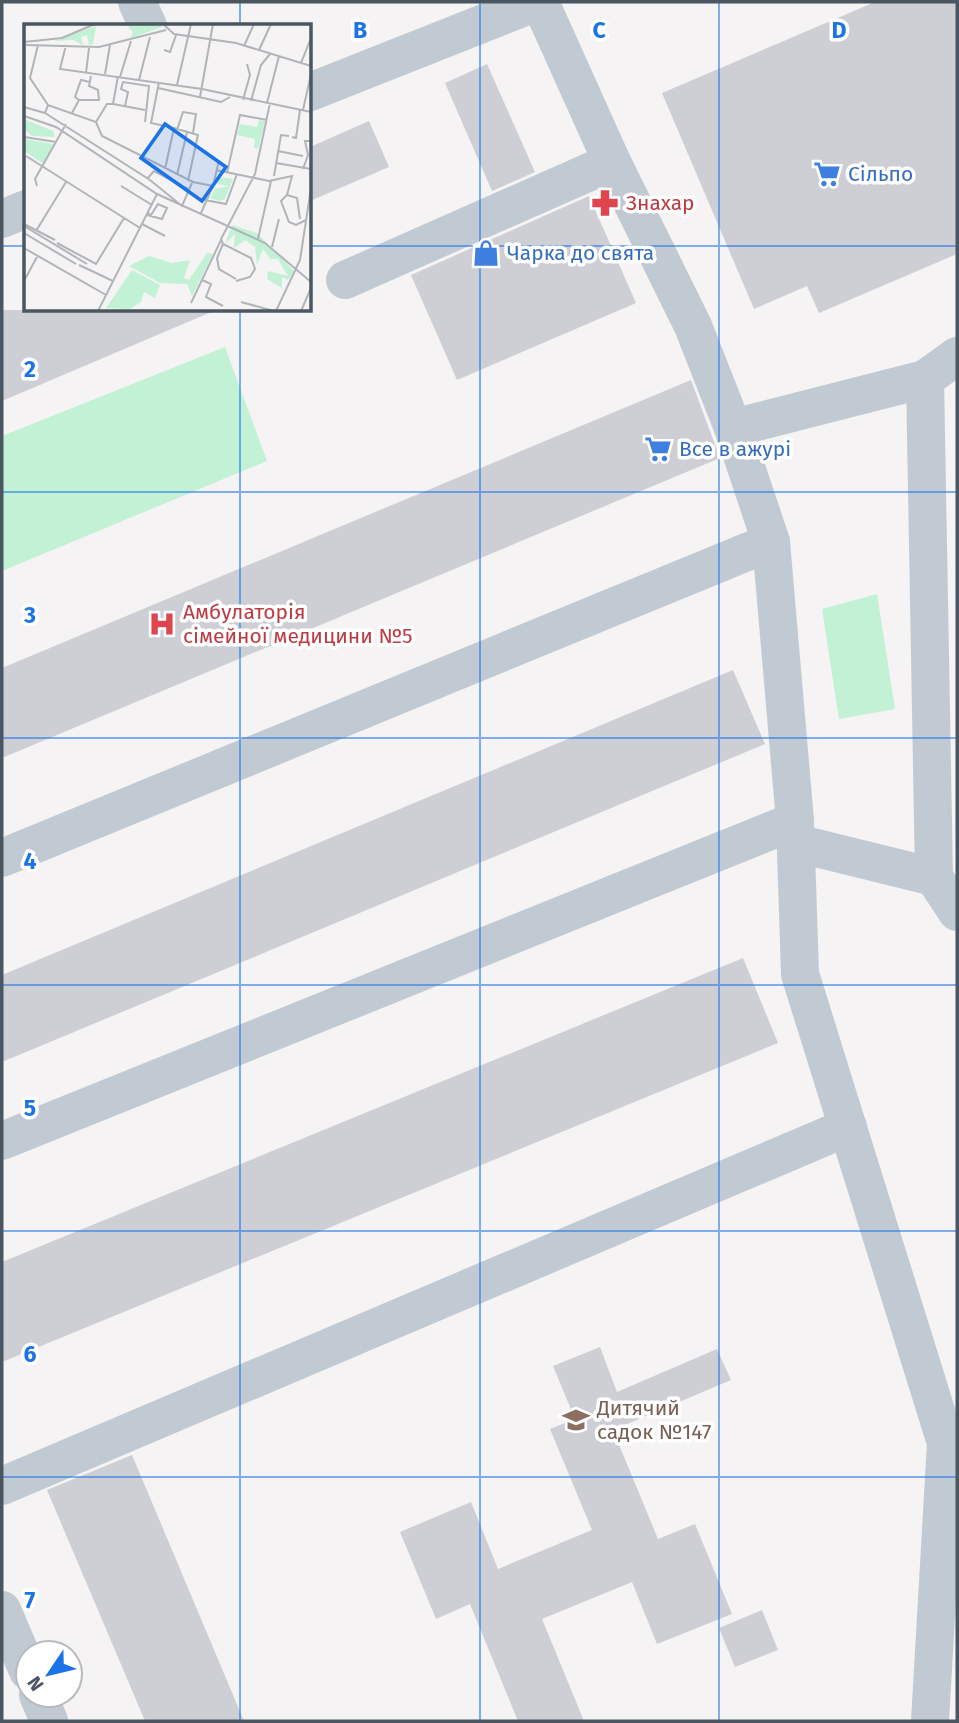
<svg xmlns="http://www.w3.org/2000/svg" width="959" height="1723" font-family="'Fira Sans',sans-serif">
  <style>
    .green { fill: #c3f1d5 }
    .building { fill: #cdcfd5 }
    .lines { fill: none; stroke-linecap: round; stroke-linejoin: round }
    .minor { stroke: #c1cad2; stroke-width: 38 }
    .grid { fill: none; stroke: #1a73e8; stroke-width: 2; stroke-opacity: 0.55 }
    .labels { text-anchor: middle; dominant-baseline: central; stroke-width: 7; stroke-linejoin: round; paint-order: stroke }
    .shop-label { font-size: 21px; fill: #366cbe; stroke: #fff; text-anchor: start }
    .health-label { font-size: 21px; fill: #be3a42; stroke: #fff; text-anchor: start }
    .education-label { font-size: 21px; fill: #785e54; stroke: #fff; text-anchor: start }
    .inset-road { fill: none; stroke: #b1b4b9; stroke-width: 2 }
    .view { fill: #1a73e8; fill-opacity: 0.15; stroke: #1a73e8; stroke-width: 3.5 }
    .inset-edge { fill: none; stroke: #4a5661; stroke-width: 3.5 }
    .grid-label { font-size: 23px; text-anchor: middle; font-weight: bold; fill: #1a73e8; stroke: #fff; stroke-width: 7; stroke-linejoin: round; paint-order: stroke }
  </style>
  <rect width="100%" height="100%" fill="#f5f3f3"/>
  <!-- green -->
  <g class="green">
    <path d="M225,347L267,461L2,571V436Z"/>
    <path d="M877,594L895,709L839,719L822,609Z"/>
  </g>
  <!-- building -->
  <g class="building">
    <path d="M875,2H957V254L819,313L807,286L754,309L662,93Z"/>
    <path d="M487,64L535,172L492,191L445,83Z"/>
    <path d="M369,121L389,167L310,201V147Z"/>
    <path d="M589,196L636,303L457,380L411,275Z"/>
    <path d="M2,310H216L2,401Z"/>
    <path d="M691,380L720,458L2,758V668Z"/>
    <path d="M733,670L765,744L2,1062V975Z"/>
    <path d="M743,958L778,1043L2,1362V1262Z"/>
    <path d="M600,1347L617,1392L717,1349L731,1380L613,1430L658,1539L695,1524L732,1614L657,1644L632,1582L542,1619L584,1721H518L470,1604L436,1619L400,1532L471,1502L498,1569L592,1530L550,1429L575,1419L553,1366Z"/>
    <path d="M132,1455L244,1721H145L47,1490Z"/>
    <path d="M762,1610L778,1650L735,1667L719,1628Z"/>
  </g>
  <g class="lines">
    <!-- minor -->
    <g class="minor">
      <path d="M137,2L148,26"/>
      <path d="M540,2L612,162L693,326L733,428L771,542L795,821L800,974L946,1443L930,1721"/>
      <path d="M310,92L537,2"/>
      <path d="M2,219L26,209"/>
      <path d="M345,280L612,162"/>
      <path d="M925,379L934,877L957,912"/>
      <path d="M733,428L925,379L957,356"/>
      <path d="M796,843L934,877"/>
      <path d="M2,858L771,542"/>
      <path d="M2,1141L795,821"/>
      <path d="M2,1486L848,1127"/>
      <path d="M2,1610L28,1671"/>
      <path d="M38,1695L49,1721"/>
    </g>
  </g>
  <!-- grid -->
  <path class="grid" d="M240,2V26M480,2V1721M719,2V1721M2,246H26M310,246H957M240,310V1721M2,492H957M2,738H957M2,985H957M2,1231H957M2,1477H957"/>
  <!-- icons -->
  <defs>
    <symbol id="supermarket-bare" viewBox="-9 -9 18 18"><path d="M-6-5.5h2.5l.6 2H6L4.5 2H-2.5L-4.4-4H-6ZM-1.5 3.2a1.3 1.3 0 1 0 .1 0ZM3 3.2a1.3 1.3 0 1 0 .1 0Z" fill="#3f7fe0" stroke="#fff" stroke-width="2.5" paint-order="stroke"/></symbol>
    <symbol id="pharmacy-bare" viewBox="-9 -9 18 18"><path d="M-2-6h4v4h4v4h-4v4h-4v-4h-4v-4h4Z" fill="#e0444e" stroke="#fff" stroke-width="2.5" paint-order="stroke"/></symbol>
    <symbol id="shop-bare" viewBox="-9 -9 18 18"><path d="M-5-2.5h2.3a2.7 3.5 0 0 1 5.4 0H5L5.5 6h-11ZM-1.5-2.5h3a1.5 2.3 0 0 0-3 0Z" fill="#3f7fe0" stroke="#fff" stroke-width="2.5" paint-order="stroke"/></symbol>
    <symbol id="hospital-bare" viewBox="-9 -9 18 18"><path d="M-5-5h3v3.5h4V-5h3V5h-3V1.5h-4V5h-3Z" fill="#e0444e" stroke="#fff" stroke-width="2.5" paint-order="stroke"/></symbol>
    <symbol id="school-bare" viewBox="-9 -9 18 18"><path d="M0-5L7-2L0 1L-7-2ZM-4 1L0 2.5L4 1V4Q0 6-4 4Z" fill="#8d6e63" stroke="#fff" stroke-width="2.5" paint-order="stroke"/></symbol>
  </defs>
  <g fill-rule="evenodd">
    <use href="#supermarket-bare" x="808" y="155" width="38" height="38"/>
    <use href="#pharmacy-bare" x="586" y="184" width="38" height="38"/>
    <use href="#shop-bare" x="467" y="234" width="38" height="38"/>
    <use href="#supermarket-bare" x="639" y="430" width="38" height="38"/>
    <use href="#hospital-bare" x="143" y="605" width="38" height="38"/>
    <use href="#school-bare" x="557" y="1401" width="38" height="38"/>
  </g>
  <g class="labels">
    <!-- shop labels -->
    <g class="shop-label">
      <text x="848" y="174">Сільпо</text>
      <text x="507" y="253">Чарка до свята</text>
      <text x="679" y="449">Все в ажурі</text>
    </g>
    <!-- health labels -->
    <g class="health-label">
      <text x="626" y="203">Знахар</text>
      <text x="183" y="612">Амбулаторія<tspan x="183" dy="24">сімейної медицини №5</tspan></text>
    </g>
    <!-- education labels -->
    <g class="education-label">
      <text x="597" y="1408">Дитячий<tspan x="597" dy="24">садок №147</tspan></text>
    </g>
  </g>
  <!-- overview -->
  <g transform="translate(24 24)">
    <rect width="287" height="287" fill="#f5f3f3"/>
    <path d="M102,0H137L138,3L107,14L109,8ZM72,2L69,20L65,21L63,11L57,13L59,21L49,16L30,17ZM0,95L29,107L31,113L8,112L0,105ZM235,96L241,97L234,125L230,124L231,115L213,111L216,100L233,103ZM0,115L29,120L20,140L0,127ZM195,153L209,155L201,175L195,177L186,174L191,165L204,162L193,160ZM208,201L233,209L270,247L264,256L258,253V264L243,255L244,247L264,252L254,235H246L239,225L233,241L231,223L221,216L210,224L211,210L201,220ZM183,229L189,230L168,272L163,260L136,259L105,242L125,232L148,239L166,236L160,254L165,256ZM108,246L136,261L131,274L120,268L117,278L106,285L82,284Z" fill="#c3f1d5"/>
    <path class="inset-road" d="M139,0L150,10L212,19L287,42M0,18L38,14L71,0M2,21L75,23L142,6M14,21L6,54L24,81M42,21L36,45L178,65L287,88M220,22L230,0M140,26L146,28L152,11M235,26L247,0M277,39L287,14M62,49L65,24M81,50L86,21M96,53L107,17M115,56L126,13M135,58L127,99L150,104L141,145M153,61L167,0M134,64L197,78L206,73M176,73L189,0M55,76L51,73L57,56L66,58M219,76L226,51L223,40M227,77L237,41L246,30M243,79L255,32M89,80L121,86M101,82L104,68L97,65L99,58L125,62L121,98M0,83L21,89L24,81L72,98L78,112L169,158L189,162L195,136M279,86L287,50M21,89L126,156L158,182L168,159M48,89L55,76H75L74,66L65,62L67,52M0,92L32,103L133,170L241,219L287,258M72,98L83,80H89L94,52M150,104L174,111L164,157M153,106L159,88L172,90L169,109M0,113L32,118M268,113L272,114L276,86M254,127L279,132M2,132L116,204M252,139L287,145M279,145L284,131L281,117H287M192,146L245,157L268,152L263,171L257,177L265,198L272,201L282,196M203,149L216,91L243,96M153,151L163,108M250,152L257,111L265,112M123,155L130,147L166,166M13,162L11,155L42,100M97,162L128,181M263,171L273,174L276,195M181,176L202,180L213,150M177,189L189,162M123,191L138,195L143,184L134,180L127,191L124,189M0,200L31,216M118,200L141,212M0,202L63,240M12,207L42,158M0,209L52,240M234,215L247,157M33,219L72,240L100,194M199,220L193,234L195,245L212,255M248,223L255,195M0,224L82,271M55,241L89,257M178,256L187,260L182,273L199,282M0,257L14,231M212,257L226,253L231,245L227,234L199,220L197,215L231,150L246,79M217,278L250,287M167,279L197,216M74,287L133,170M252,287L276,236L287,164M277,287L287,264"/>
    <path class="view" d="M141,100L202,143L178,177L117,134Z"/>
    <rect width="287" height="287" class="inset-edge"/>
  </g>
  <g class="grid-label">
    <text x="360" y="38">B</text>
    <text x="599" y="38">C</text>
    <text x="839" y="38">D</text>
    <text x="30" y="377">2</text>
    <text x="30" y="623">3</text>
    <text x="30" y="869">4</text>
    <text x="30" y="1116">5</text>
    <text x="30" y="1362">6</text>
    <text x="30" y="1608">7</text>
  </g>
  <!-- border -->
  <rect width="959" height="1723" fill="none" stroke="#4a5661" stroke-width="7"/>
  <!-- north arrow -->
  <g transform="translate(49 1674) rotate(235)"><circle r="33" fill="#ffffff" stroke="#b7bbc0" stroke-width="2"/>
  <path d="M0-5L12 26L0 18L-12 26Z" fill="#1a73e8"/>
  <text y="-10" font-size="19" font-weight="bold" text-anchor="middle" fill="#4a5661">N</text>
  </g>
</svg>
